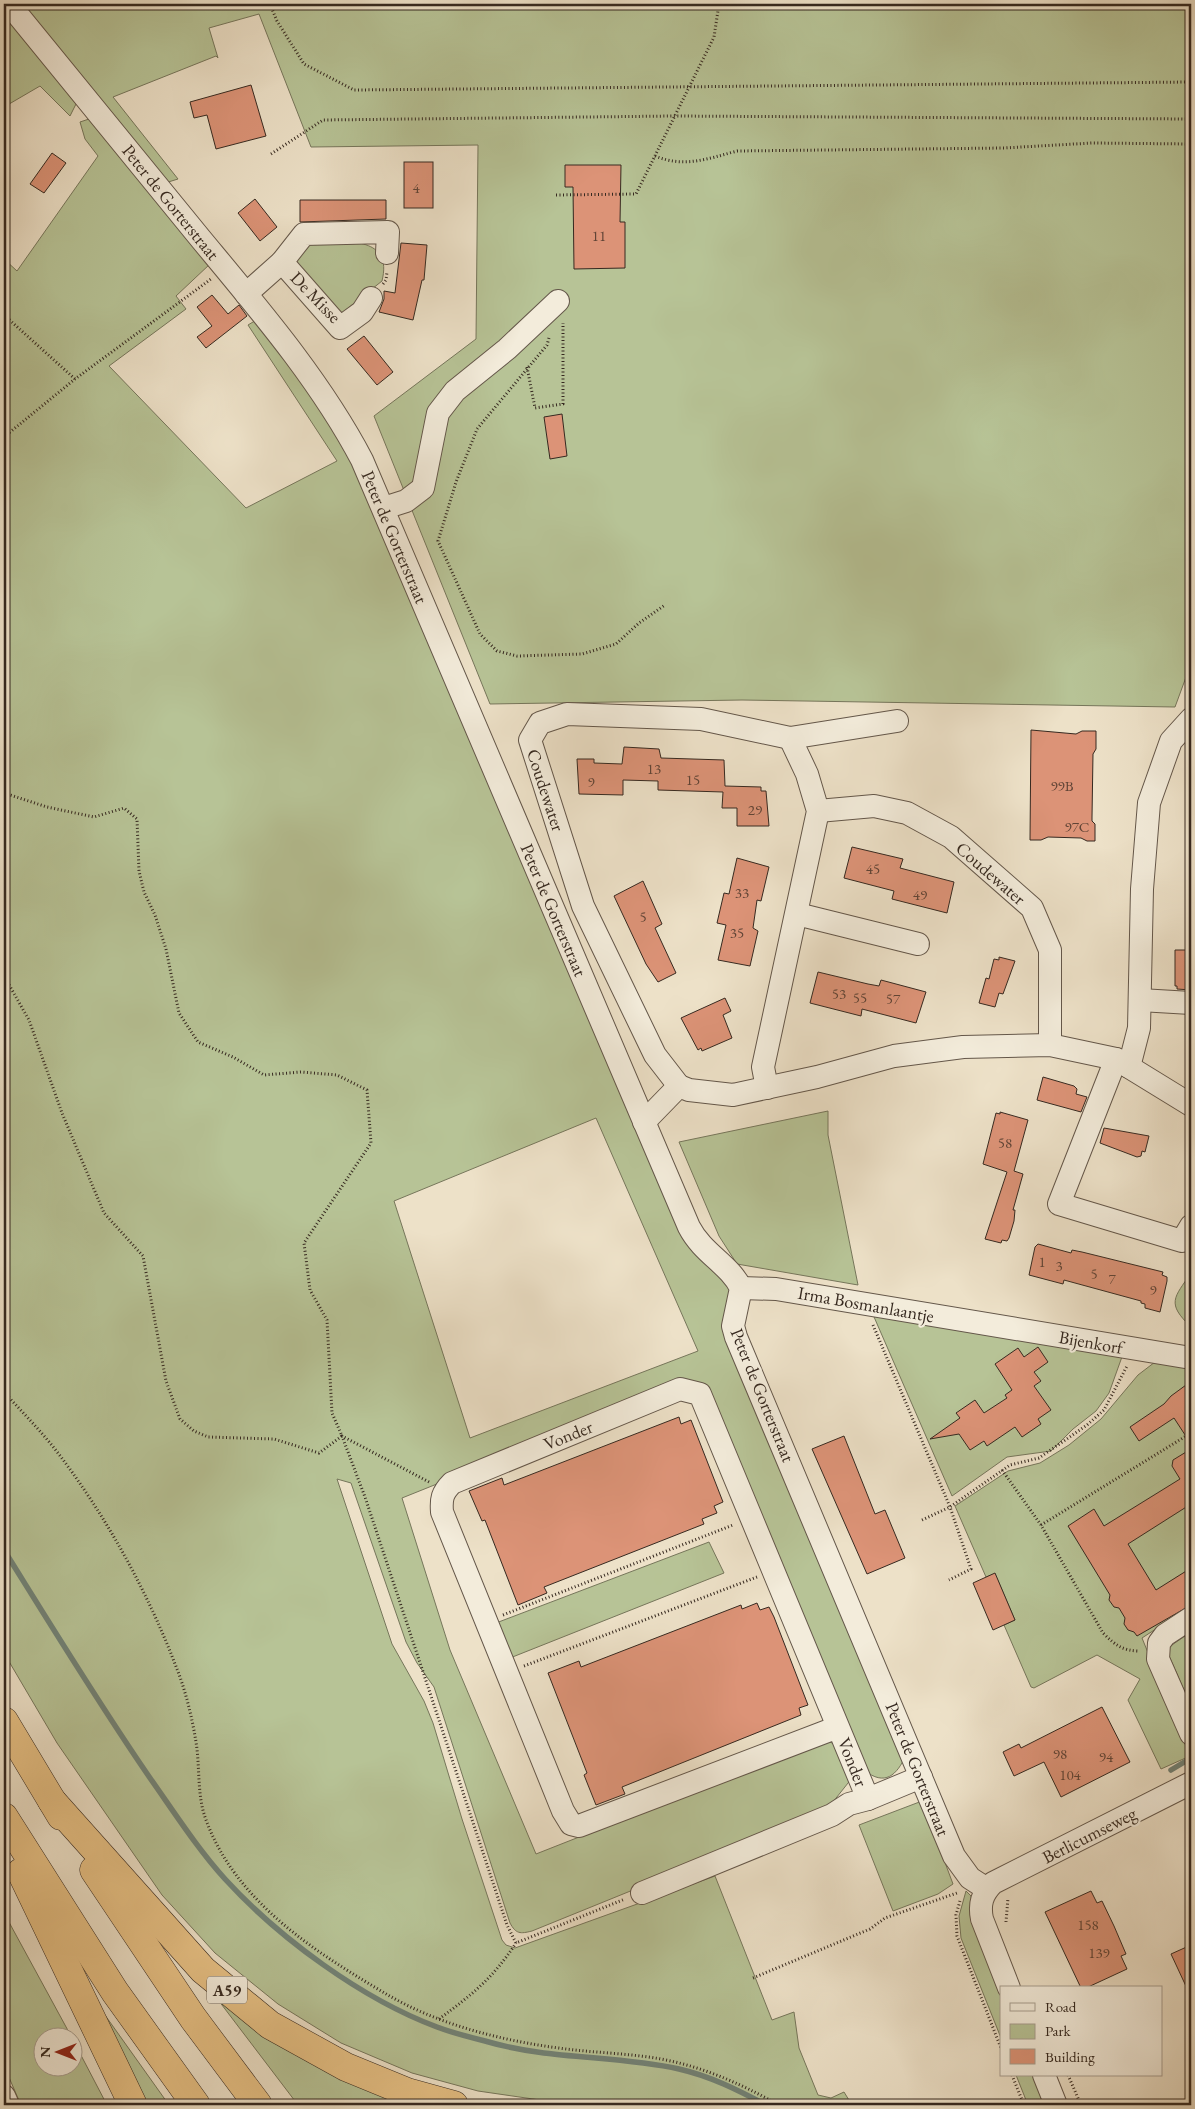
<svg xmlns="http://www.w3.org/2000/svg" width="1195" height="2109" font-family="'EB Garamond',serif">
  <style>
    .green { fill: #b7c396; stroke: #76765b; fill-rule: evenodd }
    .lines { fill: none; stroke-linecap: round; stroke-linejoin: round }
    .stream { stroke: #728276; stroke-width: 5.5 }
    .building { fill: #dc9377; stroke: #362920 }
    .minor-casing { stroke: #64574a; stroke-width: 24 }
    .highway-casing { stroke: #362920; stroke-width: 29 }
    .path { stroke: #362920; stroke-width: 3; stroke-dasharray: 1 2.5; stroke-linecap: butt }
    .minor { stroke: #f3ecdb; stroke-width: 22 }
    .highway { stroke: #e6c084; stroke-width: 28 }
    .labels { text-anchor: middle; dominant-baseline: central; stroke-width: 4.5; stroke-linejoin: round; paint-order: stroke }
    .number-label { font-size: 15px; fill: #604436 }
    .shield { fill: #f3ecdb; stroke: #6f6458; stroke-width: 1 }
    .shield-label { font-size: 16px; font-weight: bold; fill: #362920 }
    .street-label { font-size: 18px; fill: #362920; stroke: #f3ecdb }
  </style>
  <rect width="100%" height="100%" fill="#ede1c8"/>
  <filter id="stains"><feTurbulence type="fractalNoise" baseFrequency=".004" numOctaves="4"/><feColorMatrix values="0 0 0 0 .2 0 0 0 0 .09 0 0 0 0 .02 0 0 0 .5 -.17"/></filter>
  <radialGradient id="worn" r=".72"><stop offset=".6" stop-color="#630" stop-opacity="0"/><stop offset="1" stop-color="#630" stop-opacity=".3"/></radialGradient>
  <!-- green -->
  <g class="green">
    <path d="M18,4H1191V668L1189,669L1175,707L742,700L490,704L374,416L476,339L478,145L311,147L259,14L209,28L218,58L216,56L113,97L178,179L165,183Z"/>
    <path d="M4,7L77,102L70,116L40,86L4,107Z"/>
    <path d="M89,119L210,264L176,296L186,309L109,366L246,508L337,461L248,325L258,319L341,433L685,1232L729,1280L731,1305L906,1755C897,1775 885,1787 864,1770L706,1394L681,1386L402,1498L450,1650L536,1854L825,1740L837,1745L852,1778L825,1812L532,1931C520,1934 516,1934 510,1923L434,1687L417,1663L406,1642L351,1483L337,1479L392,1644L424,1701L433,1723L462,1819L502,1940L506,1945L515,1948L715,1876L772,2020L794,2012L799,2048L818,2095L831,2098L844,2092L852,2105H629L540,2100L478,2091L412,2073L341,2043L278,2004L215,1953L162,1895L57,1743L4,1653V259L17,271L98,156L85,139L80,122ZM596,1118L698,1351L470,1438L394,1201Z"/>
    <path d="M319,240C349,242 393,237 382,281L338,316L304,274L293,256L304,247Z"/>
    <path d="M828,1111V1135L858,1285L737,1264L719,1236L679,1142Z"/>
    <path d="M1191,1273V1327C1166,1303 1174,1298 1191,1273Z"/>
    <path d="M871,1310L1123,1354L1109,1393L1096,1411L1073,1429L1051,1451L1007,1457L952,1496Z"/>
    <path d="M1155,1362L1191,1366V1606L1142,1638L1190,1756L1161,1769L1128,1700L1140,1679L1097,1655L1034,1688L1031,1687L1004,1625L1015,1620L995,1574L986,1577L955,1506L1008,1471L1040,1463L1069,1445L1101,1419L1138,1375Z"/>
    <path d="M709,1542L724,1573L510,1658L496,1623Z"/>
    <path d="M1191,1632V1706L1166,1649Z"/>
    <path d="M922,1801L953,1884L938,1894L893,1911L859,1825Z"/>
    <path d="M966,1891L971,1896L974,1918L1001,1988V2038L961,1938L959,1916Z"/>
    <path d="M4,1913L71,2036H42V2066H72L73,2040L107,2105H21L4,2066Z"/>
    <path d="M75,1973L169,2105H140Z"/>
    <path d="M206,1984L426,2105H298Z"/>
    <path d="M1016,2075H1039L1051,2105H1028Z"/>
  </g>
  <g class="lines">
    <!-- stream -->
    <g class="stream">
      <path d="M4,1550C52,1627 99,1704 150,1778C174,1812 197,1848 225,1879C279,1938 362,1999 437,2027C453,2033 469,2037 485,2041C549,2060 615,2055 679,2069C710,2076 738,2090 766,2105"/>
      <path d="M1171,1770L1191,1758"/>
    </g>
  </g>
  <!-- building -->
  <g class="building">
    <path d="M251,85L266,136L216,149L207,115L194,118L190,102Z"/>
    <path d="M52,153L66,163L44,193L30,184Z"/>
    <rect x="404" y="162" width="29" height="46"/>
    <path d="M565,165H621L620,222H625V268L574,269L573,187H565Z"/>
    <path d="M255,199L277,227L260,241L238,213Z"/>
    <path d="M300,200H386V219L300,222Z"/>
    <path d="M401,243L427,245L424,280H422L413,320L379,312L384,299V291L395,293Z"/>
    <path d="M212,295L228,314L239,305L247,316L206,348L197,337L212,326L197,307Z"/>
    <path d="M364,336L393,372L377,385L347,349Z"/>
    <path d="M562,414L567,456L550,459L544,417Z"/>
    <path d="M1031,730L1076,734L1082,731H1096V749L1093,754L1092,817V821L1095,824V841H1087L1081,838L1048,837L1041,840H1030Z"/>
    <path d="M624,747L659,749L661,758L724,760L725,786L761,787V791H766L769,826H737V808H722L723,792L658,790V781L623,780V795L579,794L577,759H594V763L622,764Z"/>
    <path d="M852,847L903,859L900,868L954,882L947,913L892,899L894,891L844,878Z"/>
    <path d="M737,858L769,867L761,901L757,900L753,928L758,931L750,966L718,960L726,925L717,923L724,893L729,894Z"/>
    <path d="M643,881L662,924L655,928L676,973L658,982L646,964L614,896Z"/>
    <path d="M1175,950H1191V990L1177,989V986H1175Z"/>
    <path d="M999,957L1015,961L1003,994L999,993L995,1007L979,1003L986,978L989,979L994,959L999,960Z"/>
    <path d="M818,972L868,984L879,986L881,980L926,992L916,1023L862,1009L861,1016L810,1003Z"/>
    <path d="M725,998L731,1011L723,1015L732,1038L702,1051L701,1048L698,1050L681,1018Z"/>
    <path d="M1043,1077L1074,1086L1077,1089L1076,1094L1087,1097L1081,1112L1037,1100Z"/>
    <path d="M1000,1112L1028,1120L1014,1171L1023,1174L1013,1210H1015L1014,1221L1009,1238L1007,1241L1002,1240L1001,1243L985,1239L1007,1172L983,1164L996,1113L1000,1114Z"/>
    <path d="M1104,1128L1149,1136L1145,1152L1142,1151L1141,1156L1137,1157L1100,1143Z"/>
    <path d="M1038,1244L1071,1253L1072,1250L1082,1252L1163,1272L1162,1275L1167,1277V1281L1160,1312L1145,1308V1304L1141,1303V1301L1064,1280L1063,1284L1029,1275L1035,1247Z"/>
    <path d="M1038,1347L1048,1362L1034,1372L1041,1381L1034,1386L1051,1410L1038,1419L1041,1424L1022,1437L1015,1427L987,1446L984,1441L970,1450L959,1434L930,1439L960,1418L956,1413L975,1400L984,1413L1007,1398L1005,1395L1012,1390L995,1364L1018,1348L1024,1357Z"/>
    <path d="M1186,1385L1191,1393V1444L1174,1418L1139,1441L1130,1427L1164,1404L1171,1396Z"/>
    <path d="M679,1417L681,1424L691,1420L723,1502L714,1506L717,1513L702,1519L704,1524L544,1587L547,1593L518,1605L485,1520L482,1521L469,1491L502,1478L504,1485Z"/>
    <path d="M844,1436L875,1514L885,1510L905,1558L867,1574L812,1449Z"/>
    <path d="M1191,1449V1504L1128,1544L1156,1590L1191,1568V1605L1137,1636L1134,1632L1128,1630L1124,1624L1125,1618L1119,1608L1114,1607L1109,1600L1110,1595L1068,1526L1094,1509L1104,1526L1180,1479L1172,1466L1173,1460Z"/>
    <path d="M995,1573L1015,1620L993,1630L973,1583Z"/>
    <path d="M757,1603L760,1610L769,1607L774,1617L808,1705L799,1708L801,1715L622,1787L625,1794L596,1805L584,1775L587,1773L548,1673L579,1661L581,1667L741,1605L742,1609Z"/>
    <path d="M1102,1707L1130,1762L1061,1797L1044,1762L1014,1776L1003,1752L1019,1744L1021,1748Z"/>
    <path d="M1091,1891L1097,1903L1102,1901L1114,1926L1126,1954L1121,1956L1127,1969L1086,1988H1081L1045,1912Z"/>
    <path d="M1191,1945V1997L1171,1954Z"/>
  </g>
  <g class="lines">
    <defs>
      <g id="minor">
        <path d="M9,4C73,82 136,160 200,238C258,308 320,380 362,460L689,1227C703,1254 729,1264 741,1288L733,1326L736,1337L954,1856L970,1878L987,1889"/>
        <path d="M282,262L340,328L362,312L371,298"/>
        <path d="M246,294L282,262L304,234L388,232L387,253"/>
        <path d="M384,508L406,501L423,488L438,413L455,391L507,349L558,301"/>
        <path d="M818,811L874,806L907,813L951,837L1032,908L1050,950V1045"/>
        <path d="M797,914L918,944"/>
        <path d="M1140,1000L1191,1003"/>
        <path d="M1116,1059L1059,1204L1182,1241L1191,1226"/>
        <path d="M1129,1067L1139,1028L1142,889L1149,803L1171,741L1191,719"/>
        <path d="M679,1086L655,1055L583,906L530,740L540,723L567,714L701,719L790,738L897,721"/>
        <path d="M767,1088L763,1067L818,811L807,774L790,738"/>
        <path d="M644,1122L679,1086L689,1090L733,1095L817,1077L894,1056L963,1047L1050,1045L1116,1059L1191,1105"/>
        <path d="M741,1288L776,1289L1191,1358"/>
        <path d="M1191,1618L1165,1635L1159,1643L1158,1659L1191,1734"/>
        <path d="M838,1727L579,1826L571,1824L563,1811L442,1512C441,1499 442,1493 452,1483L680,1389L700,1394C756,1529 812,1664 868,1799L921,1777"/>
        <path d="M642,1893L832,1815L849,1804L868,1799"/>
        <path d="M1009,1988L982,1919C979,1904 982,1894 993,1883L1191,1783"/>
        <path d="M1044,2075L1056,2105"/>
        <path d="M4,2096L8,2105"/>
      </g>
      <g id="highway">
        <path d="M4,1721L61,1816"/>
        <path d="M52,1801L203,1970L270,2025L346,2067L407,2092L454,2105"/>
        <path d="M4,1817L115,1992L196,2105"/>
        <path d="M94,1870L193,2018L258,2105"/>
        <path d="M21,1872L133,2105"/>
      </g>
    </defs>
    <!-- minor casing -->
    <use href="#minor" class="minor-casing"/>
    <!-- highway casing -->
    <use href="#highway" class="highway-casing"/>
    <!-- path -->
    <g class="path">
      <path d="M270,4L277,21L304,64L354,90L1191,82"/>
      <path d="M271,154L323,120L674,116L1191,119"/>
      <path d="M655,156C684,168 707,159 737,151L1004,148L1092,143L1191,144"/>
      <path d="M556,195L636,194L714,37L719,4"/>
      <path d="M383,284L386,280L387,272"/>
      <path d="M4,315L75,379"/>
      <path d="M549,338L547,345L477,429L456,482L438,541L480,634L497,651L517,656L582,654L616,644L639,623L665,605"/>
      <path d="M527,367L535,408L563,404V323"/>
      <path d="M4,437L75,379L211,279"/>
      <path d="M4,793L47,807L94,817L124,808L137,819L139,871L144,892L155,915L166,949L179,1013L198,1042L233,1057L264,1075L301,1072L337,1075L367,1090L371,1143L304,1243L310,1290L327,1320L332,1413L342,1436L319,1453L274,1439L208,1437L194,1431L180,1419L166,1381L143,1256L104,1213L62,1113L29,1020L4,976"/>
      <path d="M873,1325L950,1507L971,1569L949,1580"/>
      <path d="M4,1392C23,1413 44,1434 61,1457C108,1520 147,1591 175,1664C185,1688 192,1717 196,1742C200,1766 197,1794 205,1817C234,1901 315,1952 388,1995C443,2027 511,2043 575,2050C603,2053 633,2054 661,2059C704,2067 741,2084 779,2105"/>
      <path d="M1002,1470L1041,1525L1103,1633C1115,1645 1123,1651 1140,1651"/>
      <path d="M429,1482L342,1436L365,1497L507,1925L516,1943L625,1899"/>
      <path d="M922,1520L950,1507L1010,1465L1039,1458L1087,1425L1104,1410L1127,1366"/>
      <path d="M1041,1525L1191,1433"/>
      <path d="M503,1615L733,1525"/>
      <path d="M524,1666L757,1577"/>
      <path d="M960,1901L956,1915L957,1936L1001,2048"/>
      <path d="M1006,1922L1008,1898"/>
      <path d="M753,1978L870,1929L885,1918L957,1893"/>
      <path d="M439,2019C473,1994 493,1978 516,1943"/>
      <path d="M1012,2075L1024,2105"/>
      <path d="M1068,2075L1081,2105"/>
    </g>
    <!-- minor -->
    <use href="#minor" class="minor"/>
    <!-- highway -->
    <use href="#highway" class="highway"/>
  </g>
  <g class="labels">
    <!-- number labels -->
    <g class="number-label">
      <text x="416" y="187">4</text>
      <text x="599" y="235">11</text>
      <text x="654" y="768">13</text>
      <text x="693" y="779">15</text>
      <text x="591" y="781">9</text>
      <text x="1062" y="785">99B</text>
      <text x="755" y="809">29</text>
      <text x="1077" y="826">97C</text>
      <text x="873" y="868">45</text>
      <text x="742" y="892">33</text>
      <text x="920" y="894">49</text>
      <text x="643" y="916">5</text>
      <text x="737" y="932">35</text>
      <text x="839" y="993">53</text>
      <text x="860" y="997">55</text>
      <text x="893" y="998">57</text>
      <text x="1005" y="1142">58</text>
      <text x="1042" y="1261">1</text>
      <text x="1059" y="1265">3</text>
      <text x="1094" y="1273">5</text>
      <text x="1112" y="1278">7</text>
      <text x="1153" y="1289">9</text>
      <text x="1060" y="1753">98</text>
      <text x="1106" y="1756">94</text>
      <text x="1070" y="1774">104</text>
      <text x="1088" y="1924">158</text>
      <text x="1099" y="1952">139</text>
    </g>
    <!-- shield labels -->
    <rect class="shield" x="207" y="1976.5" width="40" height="27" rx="4"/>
    <g class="shield-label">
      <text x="227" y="1990">A59</text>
    </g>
    <!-- street labels -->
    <g class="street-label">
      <text transform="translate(171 202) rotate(51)">Peter de Gorterstraat</text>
      <text transform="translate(316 297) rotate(46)">De Misse</text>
      <text transform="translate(395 537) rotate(67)">Peter de Gorterstraat</text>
      <text transform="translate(546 790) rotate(72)">Coudewater</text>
      <text transform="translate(991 873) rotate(41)">Coudewater</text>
      <text transform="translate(554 910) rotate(67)">Peter de Gorterstraat</text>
      <text transform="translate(866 1304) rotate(10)">Irma Bosmanlaantje</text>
      <text transform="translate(1091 1342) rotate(10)">Bijenkorf</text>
      <text transform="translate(763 1395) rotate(68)">Peter de Gorterstraat</text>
      <text transform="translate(568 1435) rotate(-22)">Vonder</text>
      <text transform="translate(853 1762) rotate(68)">Vonder</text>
      <text transform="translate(918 1769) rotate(68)">Peter de Gorterstraat</text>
      <text transform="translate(1089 1835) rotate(-27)">Berlicumseweg</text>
    </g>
  </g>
  <!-- margin -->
  <rect width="1195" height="2109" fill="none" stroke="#ede1c8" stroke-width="20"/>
  <rect x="5" y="5" width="1185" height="2099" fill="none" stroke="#362920" stroke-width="2.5"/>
  <rect x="10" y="10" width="1175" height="2089" fill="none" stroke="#362920"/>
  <!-- legend -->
  <rect x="1000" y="1986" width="162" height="90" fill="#f3ecdb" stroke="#a79e90"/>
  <rect x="1010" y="2003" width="25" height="8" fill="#f3ecdb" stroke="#a79e90"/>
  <text x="1045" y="2012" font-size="15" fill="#362920">Road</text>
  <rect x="1010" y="2024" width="25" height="15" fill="#b7c396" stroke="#a79e90"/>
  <text x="1045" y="2036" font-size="15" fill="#362920">Park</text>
  <rect x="1010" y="2049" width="25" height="15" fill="#dc9377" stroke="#a79e90"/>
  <text x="1045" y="2062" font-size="15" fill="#362920">Building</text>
  <!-- north arrow -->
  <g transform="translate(58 2052) rotate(270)"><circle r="24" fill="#f3ecdb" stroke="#a79e90"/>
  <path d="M0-4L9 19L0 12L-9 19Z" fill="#8f2418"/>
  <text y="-8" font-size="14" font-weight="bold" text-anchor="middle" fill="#362920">N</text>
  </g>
  <rect width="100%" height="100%" filter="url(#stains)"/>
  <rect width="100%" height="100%" fill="url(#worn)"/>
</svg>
